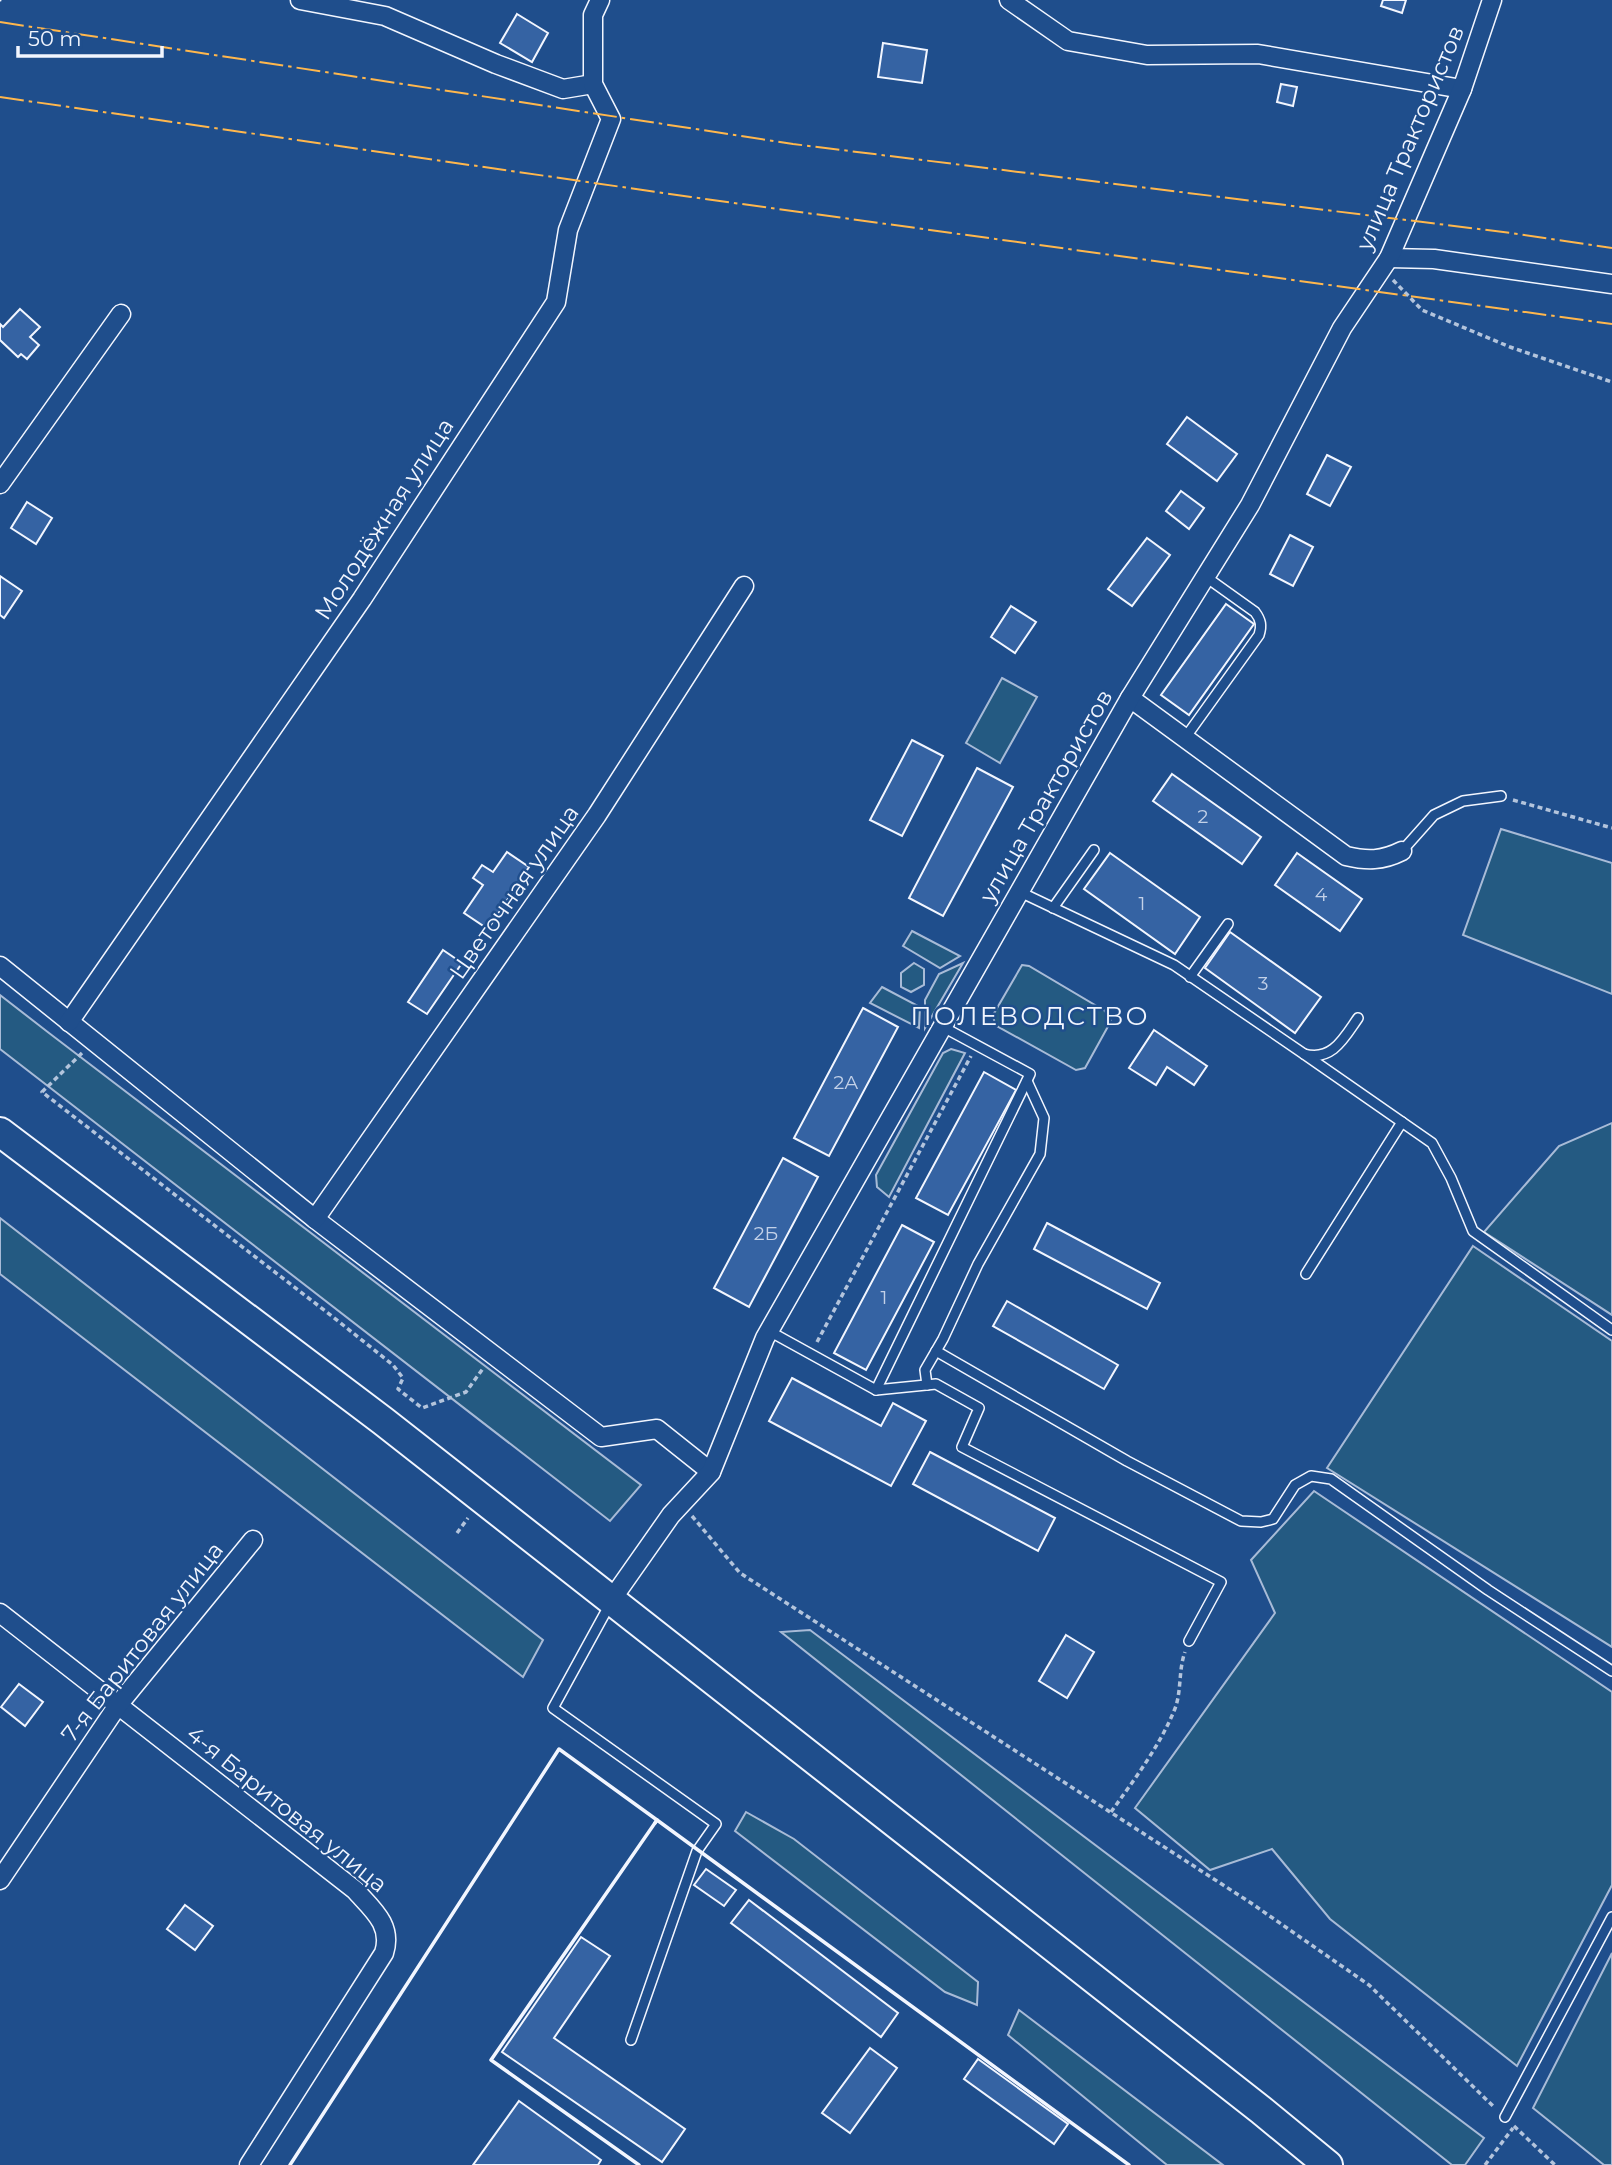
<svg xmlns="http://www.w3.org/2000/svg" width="1612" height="2165" font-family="Montserrat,sans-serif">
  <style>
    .green { fill: #245a82; stroke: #a8bbd7; stroke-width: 2 }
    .building { fill: #3563a3; stroke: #f2f6ff; stroke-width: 2 }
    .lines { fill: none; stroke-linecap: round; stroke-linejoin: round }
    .lane-casing { stroke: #f2f6ff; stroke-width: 12 }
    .street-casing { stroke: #f2f6ff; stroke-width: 21 }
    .primary-casing { stroke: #f2f6ff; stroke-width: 32 }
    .path { stroke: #b3c4dc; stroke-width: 3.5; stroke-dasharray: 5 3.5; stroke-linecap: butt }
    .lane { stroke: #1f4e8c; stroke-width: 9 }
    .street { stroke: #1f4e8c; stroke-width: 18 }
    .primary { stroke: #1f4e8c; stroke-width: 28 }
    .fence { stroke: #f2f6ff; stroke-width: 2; stroke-dasharray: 9 3.5; stroke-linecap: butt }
    .wall { stroke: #f2f6ff; stroke-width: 3.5 }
    .power { stroke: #ffb74d; stroke-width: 2; stroke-dasharray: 24 5 3.5 5; stroke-linecap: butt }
    .labels { text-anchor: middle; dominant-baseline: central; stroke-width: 5; stroke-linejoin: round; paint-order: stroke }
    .number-label { font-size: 19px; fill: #c3d1e8 }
    .street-label { font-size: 23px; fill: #f2f6ff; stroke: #1f4e8c }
    .quarter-label { font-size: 26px; letter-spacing: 2px; fill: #f2f6ff; stroke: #1f4e8c }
  </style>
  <rect width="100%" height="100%" fill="#1f4e8c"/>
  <!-- green -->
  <g class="green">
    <path d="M1002,678L1037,697L1000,763L966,743Z"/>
    <path d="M1501,829L1612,863V994L1463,935Z"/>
    <path d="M912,931L960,956L940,968L903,946Z"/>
    <path d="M914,963L924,969V985L911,992L901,987V973Z"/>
    <path d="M963,963L925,1028V1000L939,974Z"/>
    <path d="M1022,965L1029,966L1105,1011L1111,1021L1085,1068L1076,1070L995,1025L993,1015Z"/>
    <path d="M882,987L920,1007L919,1028L870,1003Z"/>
    <path d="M0,995L49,1033L641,1485L610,1521L0,1049Z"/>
    <path d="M951,1049L965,1053L889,1197L877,1187L876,1175L943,1053Z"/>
    <path d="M1612,1123V1315L1484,1232L1559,1146Z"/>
    <path d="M0,1218L543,1640L523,1677L0,1274Z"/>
    <path d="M1473,1246L1612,1341V1647L1327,1468Z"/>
    <path d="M1314,1491L1612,1692V1885L1517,2066L1330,1919L1272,1849L1210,1870L1135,1808L1275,1613L1251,1560Z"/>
    <path d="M810,1630L1484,2138L1465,2165H1452L781,1632Z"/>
    <path d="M746,1812L794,1839L978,1982L977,2005L945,1992L735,1831Z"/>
    <path d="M1612,1953V2165H1604L1533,2108Z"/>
    <path d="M1019,2010L1223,2165H1167L1008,2035Z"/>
  </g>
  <!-- building -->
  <g class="building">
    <path d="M1383,0H1406L1402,13L1381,6Z"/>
    <path d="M517,14L548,33L532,62L500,43Z"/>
    <path d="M883,43L927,50L922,83L878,77Z"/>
    <path d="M1281,84L1297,87L1293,106L1277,102Z"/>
    <path d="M20,309L40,327L30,337L39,345L27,359L21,354L18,357L0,340V324L3,327Z"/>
    <path d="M1187,417L1237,454L1217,481L1167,444Z"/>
    <path d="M1327,455L1351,467L1330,506L1307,494Z"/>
    <path d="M1181,491L1204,508L1189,529L1166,511Z"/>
    <path d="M27,502L52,518L36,544L11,528Z"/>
    <path d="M1290,535L1313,547L1293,586L1270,574Z"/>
    <path d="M1147,538L1170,555L1132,606L1108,589Z"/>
    <path d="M0,576L22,591L4,618L0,615Z"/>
    <path d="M1226,604L1254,624L1189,715L1161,695Z"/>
    <path d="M1011,606L1036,622L1015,653L991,637Z"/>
    <path d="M912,740L943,756L902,836L870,820Z"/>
    <path d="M977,768L1013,787L943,916L909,898Z"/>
    <path d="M1172,774L1261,837L1242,864L1153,801Z"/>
    <path d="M507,852L529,867L488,929L464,913L483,885L473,878L482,865L493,872Z"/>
    <path d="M1110,853L1200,917L1175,954L1084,889Z"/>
    <path d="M1297,853L1362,899L1340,931L1275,885Z"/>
    <path d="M1230,932L1321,997L1295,1033L1205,968Z"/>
    <path d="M443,950L462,963L427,1014L408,1002Z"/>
    <path d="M863,1008L898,1027L829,1156L794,1138Z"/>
    <path d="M1154,1030L1207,1066L1194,1085L1167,1067L1156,1085L1129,1068Z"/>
    <path d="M984,1072L1016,1090L948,1215L916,1198Z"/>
    <path d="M783,1158L818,1177L749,1307L714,1288Z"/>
    <path d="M1047,1223L1160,1283L1147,1309L1034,1249Z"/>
    <path d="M902,1225L934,1242L866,1370L834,1353Z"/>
    <path d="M1007,1301L1118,1365L1104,1389L993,1326Z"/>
    <path d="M792,1378L881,1426L893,1403L926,1421L891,1486L769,1421Z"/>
    <path d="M930,1452L1055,1518L1038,1551L913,1484Z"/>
    <path d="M1066,1635L1094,1652L1067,1698L1039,1681Z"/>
    <path d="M19,1684L43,1702L25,1726L1,1707Z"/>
    <path d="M706,1869L736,1890L724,1906L694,1885Z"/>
    <path d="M749,1900L898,2013L881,2037L731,1923Z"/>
    <path d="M185,1905L213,1926L195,1950L167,1929Z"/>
    <path d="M581,1937L610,1956L554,2038L685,2129L662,2162L502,2052Z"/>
    <path d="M870,2048L897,2068L850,2133L822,2113Z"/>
    <path d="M978,2059L1068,2124L1054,2144L964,2079Z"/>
    <path d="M519,2101L601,2160L598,2165H473Z"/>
  </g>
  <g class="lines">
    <defs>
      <g id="lane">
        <path d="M1185,738L1259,635C1262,626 1261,620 1255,612L1206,577"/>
        <path d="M1402,851L1434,815L1463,801L1501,796"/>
        <path d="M1020,892L1174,965L1304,1054C1332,1062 1344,1038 1358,1018"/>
        <path d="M1053,908L1094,850"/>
        <path d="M1190,977L1228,924"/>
        <path d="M1304,1054L1432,1143L1451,1178L1473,1231L1612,1330"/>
        <path d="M1306,1274L1402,1122"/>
        <path d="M769,1331L876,1390L1030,1074L943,1027"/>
        <path d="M936,1351L1127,1461L1241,1521L1261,1522L1273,1519L1295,1485L1311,1476L1331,1479L1488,1590L1612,1671"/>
        <path d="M927,1385L925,1370L943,1339L978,1264L1040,1154L1044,1118L1027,1081"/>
        <path d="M876,1390L936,1384L979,1408L962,1447L1221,1582L1189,1641"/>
        <path d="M610,1604L553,1708L716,1824L697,1851L631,2040"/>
        <path d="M1505,2117L1612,1917"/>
      </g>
      <g id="street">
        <path d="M300,0L385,16L496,64L563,89L593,84"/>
        <path d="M1009,0L1068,41L1147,55L1258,54L1462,89"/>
        <path d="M1389,258L1434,259L1612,284"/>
        <path d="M0,484L121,314"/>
        <path d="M1130,698L1346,856C1367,861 1382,861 1402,851"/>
        <path d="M0,966L315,1219L601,1437L657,1429L711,1472"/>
        <path d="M69,1022L362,599L556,302L568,230L611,119L593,84V15L600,0"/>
        <path d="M315,1219L597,815L744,586"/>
        <path d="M612,1599L671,1515L711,1472L765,1338L1130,698L1250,505L1342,328L1389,258L1462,89L1492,0"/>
        <path d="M0,1613L355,1890C372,1909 393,1925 384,1953L249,2165"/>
        <path d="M0,1880L118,1705L253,1540"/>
      </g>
      <path id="primary" d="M0,1132L383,1421L1261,2110L1328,2165"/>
    </defs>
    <!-- lane casing -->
    <use href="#lane" class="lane-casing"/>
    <!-- street casing -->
    <use href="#street" class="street-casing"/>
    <!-- primary casing -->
    <use href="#primary" class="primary-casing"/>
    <!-- path -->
    <g class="path">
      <path d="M1393,280L1422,310L1510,347L1612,382"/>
      <path d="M1513,800L1612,828"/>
      <path d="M82,1053L42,1092L333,1317L393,1365L403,1378L398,1389L422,1408L466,1392L484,1367"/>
      <path d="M817,1342L971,1056"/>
      <path d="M692,1516L740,1573L1251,1903L1369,1985L1495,2108"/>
      <path d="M457,1533L468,1518"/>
      <path d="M1111,1812C1134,1780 1159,1747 1174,1711C1182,1693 1178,1671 1185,1652"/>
      <path d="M1514,2126L1555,2165"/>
      <path d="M1485,2165L1513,2128"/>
    </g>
    <!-- lane -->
    <use href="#lane" class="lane"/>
    <!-- street -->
    <use href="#street" class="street"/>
    <!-- primary -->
    <use href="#primary" class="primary"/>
    <!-- fence -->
    <path class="fence" d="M0,1L1,0"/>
    <!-- wall -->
    <g class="wall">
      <path d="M655,1823L657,1820L1129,2165"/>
      <path d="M290,2165L559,1749L657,1820L491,2060L639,2165"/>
    </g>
    <!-- power -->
    <g class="power">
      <path d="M0,22L793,144L1511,233L1612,248"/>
      <path d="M0,97L691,197L1612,324"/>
    </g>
  </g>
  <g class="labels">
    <!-- number labels -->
    <g class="number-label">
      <text x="1203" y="816">2</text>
      <text x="1321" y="894">4</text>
      <text x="1142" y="903">1</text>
      <text x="1263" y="983">3</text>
      <text x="846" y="1082">2А</text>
      <text x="766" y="1233">2Б</text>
      <text x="884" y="1297">1</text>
    </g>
    <!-- street labels -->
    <g class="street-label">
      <text transform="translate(1410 138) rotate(-67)">улица Трактористов</text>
      <text transform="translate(384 519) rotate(-57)">Молодёжная улица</text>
      <text transform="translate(1046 796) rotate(-60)">улица Трактористов</text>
      <text transform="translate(514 892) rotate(-55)">Цветочная улица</text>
      <text transform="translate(142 1642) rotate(-52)">7-я Баритовая улица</text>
      <text transform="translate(287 1809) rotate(39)">4-я Баритовая улица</text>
    </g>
    <!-- quarter labels -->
    <g class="quarter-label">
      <text x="1030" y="1016">ПОЛЕВОДСТВО</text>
    </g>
  </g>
  <!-- scale -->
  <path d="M18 46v10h144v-10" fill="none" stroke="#f2f6ff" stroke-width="3.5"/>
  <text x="28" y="46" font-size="21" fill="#f2f6ff" stroke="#1f4e8c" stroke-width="5" paint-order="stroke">50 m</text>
</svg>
